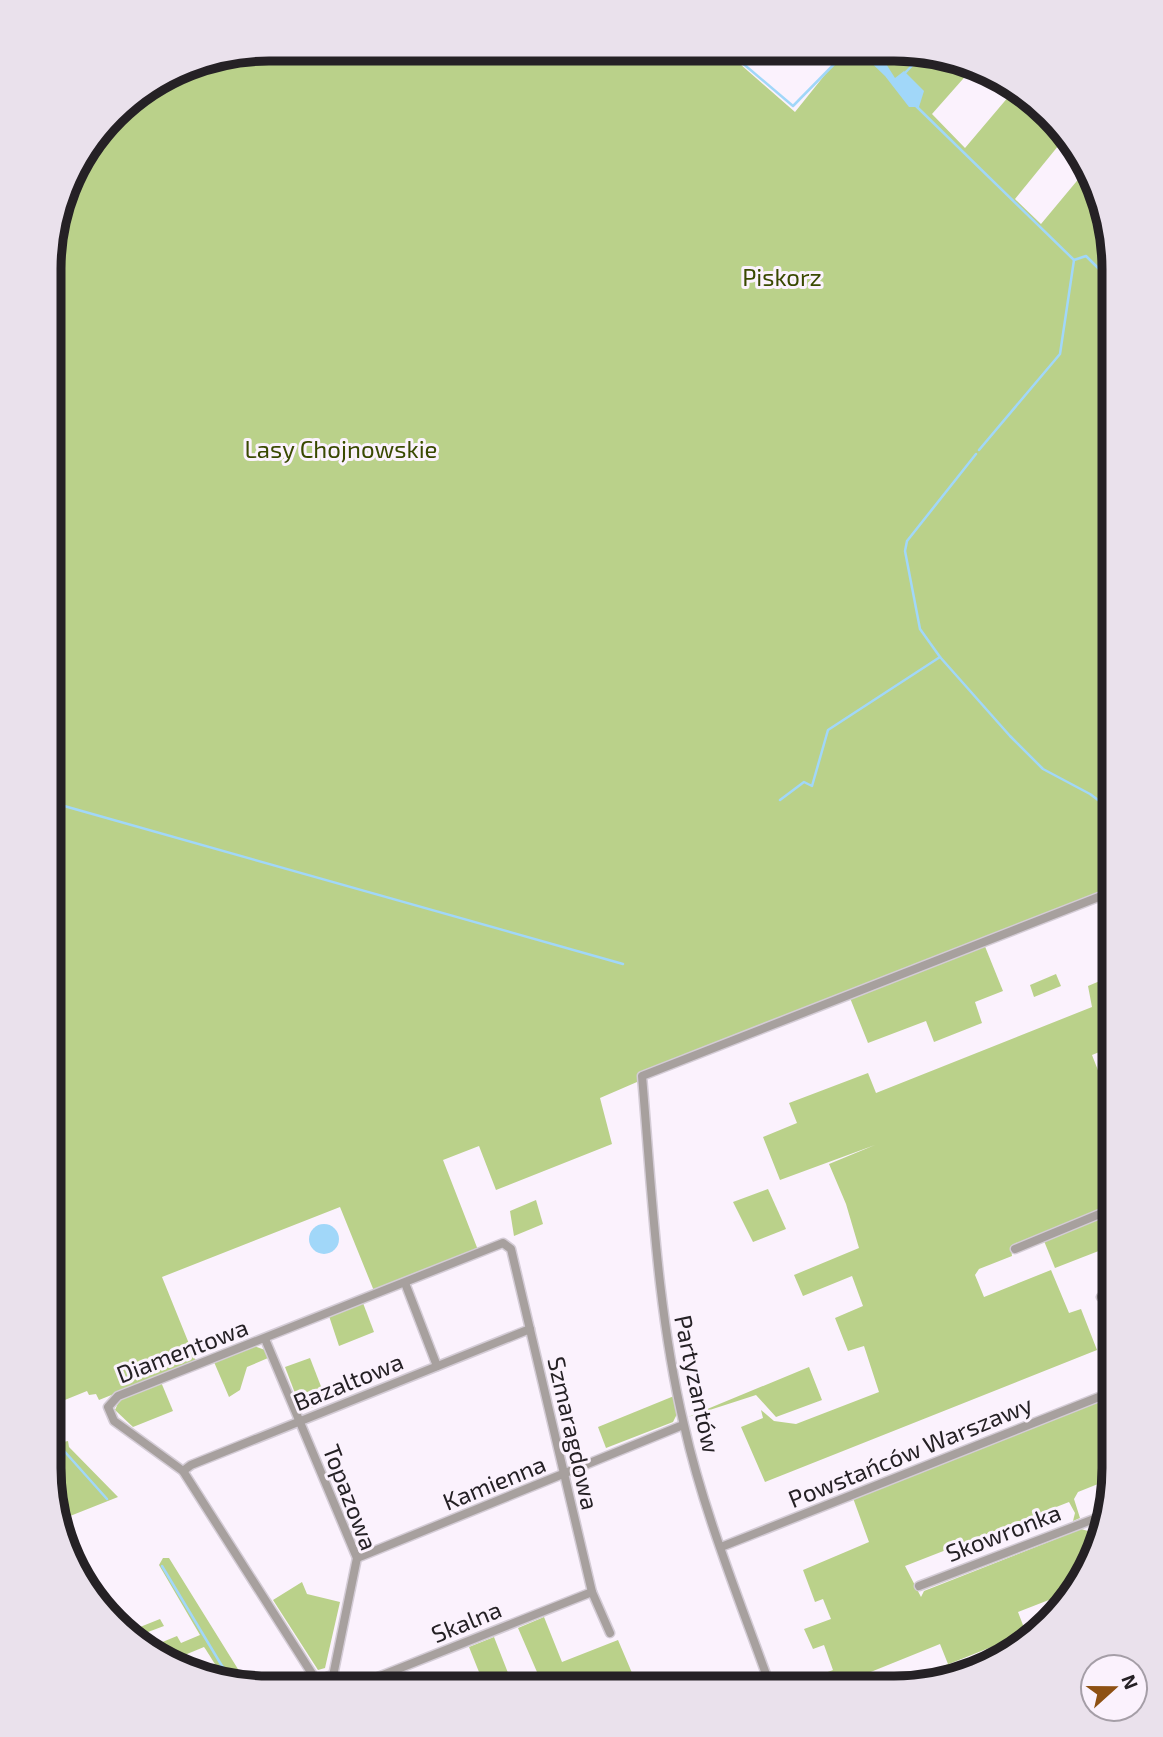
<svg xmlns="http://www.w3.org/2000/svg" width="1163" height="1737" font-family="'Exo 2',sans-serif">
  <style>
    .green { fill: #bad18a }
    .water { fill: #a1d7f9 }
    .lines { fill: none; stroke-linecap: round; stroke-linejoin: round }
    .stream { stroke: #a1d7f9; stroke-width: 2.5 }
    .street-casing { stroke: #d4ccd6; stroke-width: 11 }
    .street { stroke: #a7a09e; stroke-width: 8 }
    .labels { text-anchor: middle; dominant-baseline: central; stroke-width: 6; stroke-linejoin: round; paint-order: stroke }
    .park-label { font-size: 24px; fill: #394901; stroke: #fbf2fd }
    .street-label { font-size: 24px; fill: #252125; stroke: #fbf2fd }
    .rim { fill: none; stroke: #252125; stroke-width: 9 }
  </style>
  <rect width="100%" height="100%" fill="#fbf2fd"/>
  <!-- green -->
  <g class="green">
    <path d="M269,49L724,50L795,112L844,51H894L908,64L923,51L970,71L932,114L965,148L1015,89L1027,94L1021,108L1042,123L1046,118L1063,140L1015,199L1041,224L1086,170L1097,185L1114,269V886L637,1076V1082L600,1098L612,1144L496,1190L479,1146L443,1160L478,1250L374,1291L340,1207L162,1277L196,1361L99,1400L96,1394L89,1395L87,1391L50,1406L58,1425L49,1428L51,240L78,160L124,103L198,61Z"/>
    <path d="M984,944L1003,991L975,1002L982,1023L934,1042L926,1021L868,1043L850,998Z"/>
    <path d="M1056,974L1061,986L1034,997L1030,985Z"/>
    <path d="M1114,975V1046L1092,1055L1101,1078L1114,1073V1099L1099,1105L1114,1141V1171L1100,1177L1112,1205L1011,1248L1012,1256L979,1269L975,1275L984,1297L1051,1270L1069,1313L1081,1309L1097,1350L765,1482L741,1427L763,1418L761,1410L774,1421L796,1424L879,1392L864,1346L848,1351L835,1318L863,1306L852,1276L803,1296L794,1275L859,1248L846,1204L829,1164L875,1145L780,1180L763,1137L797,1123L789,1103L868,1073L876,1093L1092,1007L1088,986Z"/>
    <path d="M768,1189L786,1229L753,1242L733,1202Z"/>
    <path d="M536,1200L543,1224L514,1236L510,1211Z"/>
    <path d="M1114,1213V1245L1055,1268L1044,1241Z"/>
    <path d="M363,1303L374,1332L339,1346L329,1316Z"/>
    <path d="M254,1346L265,1350L268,1358L247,1367L240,1390L229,1397L214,1362Z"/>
    <path d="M310,1358L327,1402L306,1410L301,1409L285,1367Z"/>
    <path d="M809,1367L822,1400L776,1417L756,1395L688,1417Z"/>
    <path d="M161,1382L173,1411L133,1427L115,1410L120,1399Z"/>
    <path d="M1114,1394L1113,1478L1078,1492L1074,1499L1080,1518L1073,1521L1075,1513L1069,1502L905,1566L921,1597L924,1591L1081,1529L1088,1531L1093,1543L1077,1589L1018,1612L1026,1633L949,1664L953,1676L888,1688L948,1664L940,1644L831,1688H785L833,1670L824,1645L813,1649L804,1629L831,1619L823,1599L815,1602L803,1570L869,1542L853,1498Z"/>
    <path d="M674,1396L677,1414L673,1422L606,1448L598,1427Z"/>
    <path d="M68,1441L69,1447L118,1497L60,1520L49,1468V1445Z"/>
    <path d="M163,1558H169L246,1682C225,1689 215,1662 204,1647L175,1659L148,1648L177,1636L181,1643L200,1635L159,1565Z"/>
    <path d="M302,1582L307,1594L340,1602L325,1668L318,1670L273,1600Z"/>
    <path d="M544,1617L562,1662L618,1640L638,1687H485L469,1647L494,1637L512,1683L537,1672L518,1628Z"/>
    <path d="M160,1619L164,1626L132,1638L124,1627H140Z"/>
  </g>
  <!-- water -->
  <g class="water">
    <path d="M859,51H882L883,59L895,78L904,71L924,91L919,107H909L885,76Z"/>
    <circle cx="324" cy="1239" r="15"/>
  </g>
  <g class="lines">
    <!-- stream -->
    <g class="stream">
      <path d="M727,50L793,106L847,51"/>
      <path d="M903,75L925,52"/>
      <path d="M916,106L1074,260L1086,256L1114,284"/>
      <path d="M979,450L1060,354L1074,260"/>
      <path d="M976,454L907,541L905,551L920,629L940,657L1010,736L1043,769L1090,794L1114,812"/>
      <path d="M780,800L804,782L812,786L828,730L940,657"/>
      <path d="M50,802L623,964"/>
      <path d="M57,1443L107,1499"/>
      <path d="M162,1566L222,1666L238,1682"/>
    </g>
    <defs>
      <g id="street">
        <path d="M1015,1249L1114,1208"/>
        <path d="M405,1283L437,1366"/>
        <path d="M1101,1297L1114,1293"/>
        <path d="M265,1339L357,1558L333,1676"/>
        <path d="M183,1471L191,1465L530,1329"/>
        <path d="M721,1547L1114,1391"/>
        <path d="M357,1558L683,1425"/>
        <path d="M919,1586L1102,1516"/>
        <path d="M316,1680L183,1471L114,1421L108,1407L118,1396L503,1243L511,1249L592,1592L610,1633"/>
        <path d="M309,1686L329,1676L344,1681L349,1686"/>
        <path d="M355,1686L592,1592"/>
        <path d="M771,1688C740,1601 704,1514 684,1425C657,1311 652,1193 642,1076L1114,891"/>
      </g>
    </defs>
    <!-- street casing -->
    <use href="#street" class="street-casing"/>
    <!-- street -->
    <use href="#street" class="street"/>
  </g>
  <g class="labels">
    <!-- park labels -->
    <g class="park-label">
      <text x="782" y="276">Piskorz</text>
      <text x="341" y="448">Lasy Chojnowskie</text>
    </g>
    <!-- street labels -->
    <g class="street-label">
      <text transform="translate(182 1350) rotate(-21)">Diamentowa</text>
      <text transform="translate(348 1381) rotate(-22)">Bazaltowa</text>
      <text transform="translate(698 1384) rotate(78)">Partyzantów</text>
      <text transform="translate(574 1433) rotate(77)">Szmaragdowa</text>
      <text transform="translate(910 1451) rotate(-22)">Powstańców Warszawy</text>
      <text transform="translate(494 1482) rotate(-22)">Kamienna</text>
      <text transform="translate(351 1497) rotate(69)">Topazowa</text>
      <text transform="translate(1003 1532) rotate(-21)">Skowronka</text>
      <text transform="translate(466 1621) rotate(-22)">Skalna</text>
    </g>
  </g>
  <!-- crop -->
  <path d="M0 0H1163V1737H0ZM269 61H894A208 208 0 0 1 1102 269V1468A208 208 0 0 1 894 1676H269A208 208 0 0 1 61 1468V269A208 208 0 0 1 269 61Z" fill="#eae1ec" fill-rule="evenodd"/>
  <path class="rim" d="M269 61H894A208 208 0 0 1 1102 269V1468A208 208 0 0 1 894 1676H269A208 208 0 0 1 61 1468V269A208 208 0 0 1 269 61Z"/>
  <!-- north arrow -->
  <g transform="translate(1114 1688) rotate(69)"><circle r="33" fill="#fbf2fd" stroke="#a59ea7" stroke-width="2"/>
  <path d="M0-5L12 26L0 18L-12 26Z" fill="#8e5113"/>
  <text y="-10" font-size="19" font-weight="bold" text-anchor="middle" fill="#252125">N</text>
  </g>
</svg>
